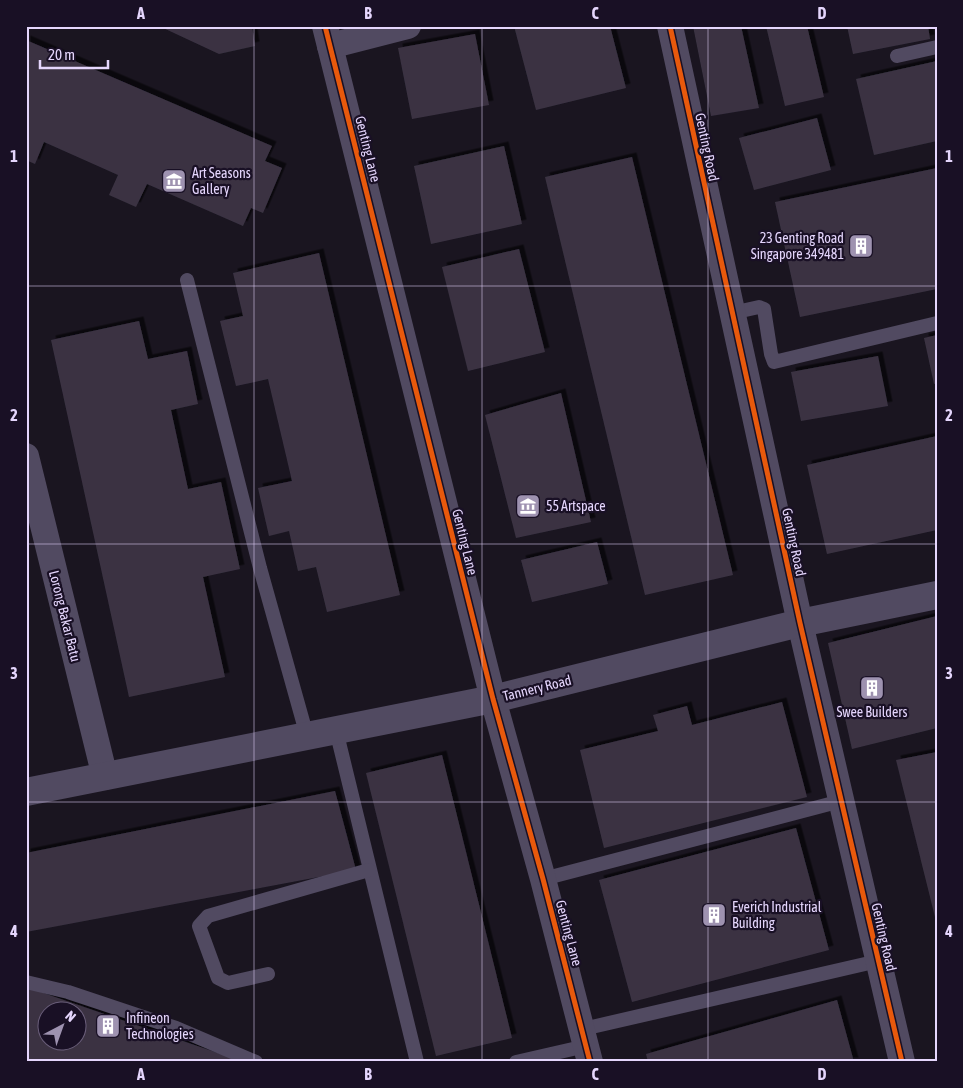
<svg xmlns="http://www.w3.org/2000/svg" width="963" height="1088" font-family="'Asap Condensed',sans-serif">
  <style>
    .building { fill: #3a3343; fill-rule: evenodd; filter: url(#shadow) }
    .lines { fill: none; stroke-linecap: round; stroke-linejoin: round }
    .service { stroke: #514a61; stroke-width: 14 }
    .minor { stroke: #514a61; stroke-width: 26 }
    .tertiary { stroke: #514a61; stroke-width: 28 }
    .cycleway-casing { stroke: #191025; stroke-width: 8 }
    .cycleway { stroke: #e8590c; stroke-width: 5 }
    .grid { fill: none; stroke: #e5d6fd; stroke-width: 1; stroke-opacity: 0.55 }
    .labels { text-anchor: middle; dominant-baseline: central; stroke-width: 4.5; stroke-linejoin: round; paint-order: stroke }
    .street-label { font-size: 14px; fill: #e5d6fd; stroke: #191025 }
    .poi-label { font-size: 14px; fill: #e5d6fd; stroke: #191025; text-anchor: start }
    .neatline { fill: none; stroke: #e5d6fd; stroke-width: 2 }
    .grid-label { font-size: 16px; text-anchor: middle; font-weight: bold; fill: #e5d6fd }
  </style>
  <defs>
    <filter id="shadow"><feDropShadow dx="4.5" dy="-4.5" stdDeviation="0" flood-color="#0009"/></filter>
  </defs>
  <rect width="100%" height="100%" fill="#1a1520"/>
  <!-- building -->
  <g class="building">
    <path d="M159,26H252L255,46L219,54Z"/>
    <path d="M514,26H610L626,88L536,110Z"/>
    <path d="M693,26H741L759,108L711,116Z"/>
    <path d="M766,26H807L824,97L785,106Z"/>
    <path d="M847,26H928L930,39L853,54Z"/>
    <path d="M475,34L489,105L412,119L398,48Z"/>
    <path d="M26,40L272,146L265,161L282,168L263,213L251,208L243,226L147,184L136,207L109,195L118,175L44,142L35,164L26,160Z"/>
    <path d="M937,61V141L874,155L856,79Z"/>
    <path d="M817,118L831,170L754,190L739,138Z"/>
    <path d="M504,146L522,224L431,244L414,166Z"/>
    <path d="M632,157L733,575L645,595L545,177Z"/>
    <path d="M937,168V289L800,317L775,202Z"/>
    <path d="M519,249L545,352L468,371L442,267Z"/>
    <path d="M319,253L400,595L327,612L316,567L298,571L289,531L269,536L258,488L292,481L268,379L236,386L220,321L243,316L233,273Z"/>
    <path d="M139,321L148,359L187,351L198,404L171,410L188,489L221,482L240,569L203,577L225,677L129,697L51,340Z"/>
    <path d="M937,335V383L934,384L924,338Z"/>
    <path d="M878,356L888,406L801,421L791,372Z"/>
    <path d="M561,393L591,522L516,538L485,415Z"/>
    <path d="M937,436V530L827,554L807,465Z"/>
    <path d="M597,542L608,584L532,602L521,560Z"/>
    <path d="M937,616V728L852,749L828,643Z"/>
    <path d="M782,702L807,797L604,848L580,750L658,731L653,715L687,706L692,725Z"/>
    <path d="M937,752V921H936L896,760Z"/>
    <path d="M442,755L512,1038L436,1056L366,773Z"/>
    <path d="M335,791L356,870L26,932V853Z"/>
    <path d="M796,828L829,950L632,1002L599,880Z"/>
    <path d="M26,987L241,1061V1062H26ZM48,1010H78V1040H48Z"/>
    <path d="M837,1000L854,1062H648L646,1054Z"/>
  </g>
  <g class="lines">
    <!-- service -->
    <g class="service">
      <path d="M897,56L937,47"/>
      <path d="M187,280L260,568L307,736"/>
      <path d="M732,313L759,307L764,309L771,354L774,362L937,323"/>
      <path d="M336,730L417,1062"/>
      <path d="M543,879L841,801"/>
      <path d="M268,974L228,983L218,978L199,926L208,916L369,870"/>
      <path d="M26,982L68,992L176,1028L256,1062"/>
      <path d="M583,1029L878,961"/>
      <path d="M516,1062L586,1046"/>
    </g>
    <!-- minor -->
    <g class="minor">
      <path d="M325,26L493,699L543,879L590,1062"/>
      <path d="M670,26L800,623L902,1062"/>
      <path d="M330,46L408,26"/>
      <path d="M26,456L105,777"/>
    </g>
    <!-- tertiary -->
    <path class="tertiary" d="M26,792L493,699L800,623L937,595"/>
    <defs>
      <g id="cycleway">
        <path d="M325,26L493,699L543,879L590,1062"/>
        <path d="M670,26L800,623L902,1062"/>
      </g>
    </defs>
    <!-- cycleway casing -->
    <use href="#cycleway" class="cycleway-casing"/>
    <!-- cycleway -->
    <use href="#cycleway" class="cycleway"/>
  </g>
  <!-- grid -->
  <path class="grid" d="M254,26V1062M482,26V1062M708,26V1062M26,286H937M26,544H937M26,802H937"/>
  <!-- icons -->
  <defs>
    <symbol id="museum-square" viewBox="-11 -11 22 22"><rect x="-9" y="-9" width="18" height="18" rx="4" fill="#9e92b0" stroke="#191025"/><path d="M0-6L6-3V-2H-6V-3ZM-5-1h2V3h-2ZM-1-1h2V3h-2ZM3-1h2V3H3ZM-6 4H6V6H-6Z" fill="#fff"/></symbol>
    <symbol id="building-square" viewBox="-11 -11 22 22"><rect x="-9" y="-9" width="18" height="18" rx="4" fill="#9e92b0" stroke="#191025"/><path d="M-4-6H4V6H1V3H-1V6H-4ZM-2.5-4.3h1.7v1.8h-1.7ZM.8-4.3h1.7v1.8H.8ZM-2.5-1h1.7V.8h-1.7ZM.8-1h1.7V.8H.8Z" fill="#fff"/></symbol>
  </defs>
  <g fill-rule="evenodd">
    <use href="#museum-square" x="160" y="167" width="28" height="28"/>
    <use href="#building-square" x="847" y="232" width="28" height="28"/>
    <use href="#museum-square" x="514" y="492" width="28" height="28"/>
    <use href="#building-square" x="858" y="674" width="28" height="28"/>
    <use href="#building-square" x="700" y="901" width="28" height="28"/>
    <use href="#building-square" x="94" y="1012" width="28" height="28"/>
  </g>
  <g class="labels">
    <!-- street labels -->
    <g class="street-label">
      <text transform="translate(707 147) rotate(78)">Genting Road</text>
      <text transform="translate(368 149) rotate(76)">Genting Lane</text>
      <text transform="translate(465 542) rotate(76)">Genting Lane</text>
      <text transform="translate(794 542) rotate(78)">Genting Road</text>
      <text transform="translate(65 616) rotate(76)">Lorong Bakar Batu</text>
      <text transform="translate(537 688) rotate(-14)">Tannery Road</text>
      <text transform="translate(569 933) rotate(75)">Genting Lane</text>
      <text transform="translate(884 937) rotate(77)">Genting Road</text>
    </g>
    <!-- poi labels -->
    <g class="poi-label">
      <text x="192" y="173">Art Seasons<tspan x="192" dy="16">Gallery</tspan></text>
      <text x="844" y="238" text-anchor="end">23 Genting Road<tspan x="844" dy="16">Singapore 349481</tspan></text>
      <text x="546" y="506">55 Artspace</text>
      <text x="872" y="712" text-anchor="middle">Swee Builders</text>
      <text x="732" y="907">Everich Industrial<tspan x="732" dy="16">Building</tspan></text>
      <text x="126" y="1018">Infineon<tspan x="126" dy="16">Technologies</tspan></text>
    </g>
  </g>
  <!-- border -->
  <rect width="963" height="1088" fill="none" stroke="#191025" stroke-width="55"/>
  <!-- north arrow -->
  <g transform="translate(62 1026) rotate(41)"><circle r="24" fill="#191025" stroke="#6b5f7b"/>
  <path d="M0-4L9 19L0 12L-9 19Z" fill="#9e92b0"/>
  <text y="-8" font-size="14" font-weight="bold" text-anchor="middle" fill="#e5d6fd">N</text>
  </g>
  <!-- scale -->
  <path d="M40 60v8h68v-8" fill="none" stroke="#e5d6fd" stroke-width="2.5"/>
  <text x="48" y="60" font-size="15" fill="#e5d6fd" stroke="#191025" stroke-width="4" paint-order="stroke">20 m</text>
  <rect x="28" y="28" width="908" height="1032" class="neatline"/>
  <g class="grid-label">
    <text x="141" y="19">A</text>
    <text x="368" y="19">B</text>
    <text x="595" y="19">C</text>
    <text x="822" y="19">D</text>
    <text x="14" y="162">1</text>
    <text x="949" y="162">1</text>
    <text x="14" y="421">2</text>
    <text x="949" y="421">2</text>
    <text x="14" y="679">3</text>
    <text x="949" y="679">3</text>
    <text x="14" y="937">4</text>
    <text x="949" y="937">4</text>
    <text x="141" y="1080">A</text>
    <text x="368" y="1080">B</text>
    <text x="595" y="1080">C</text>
    <text x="822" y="1080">D</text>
  </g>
</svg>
